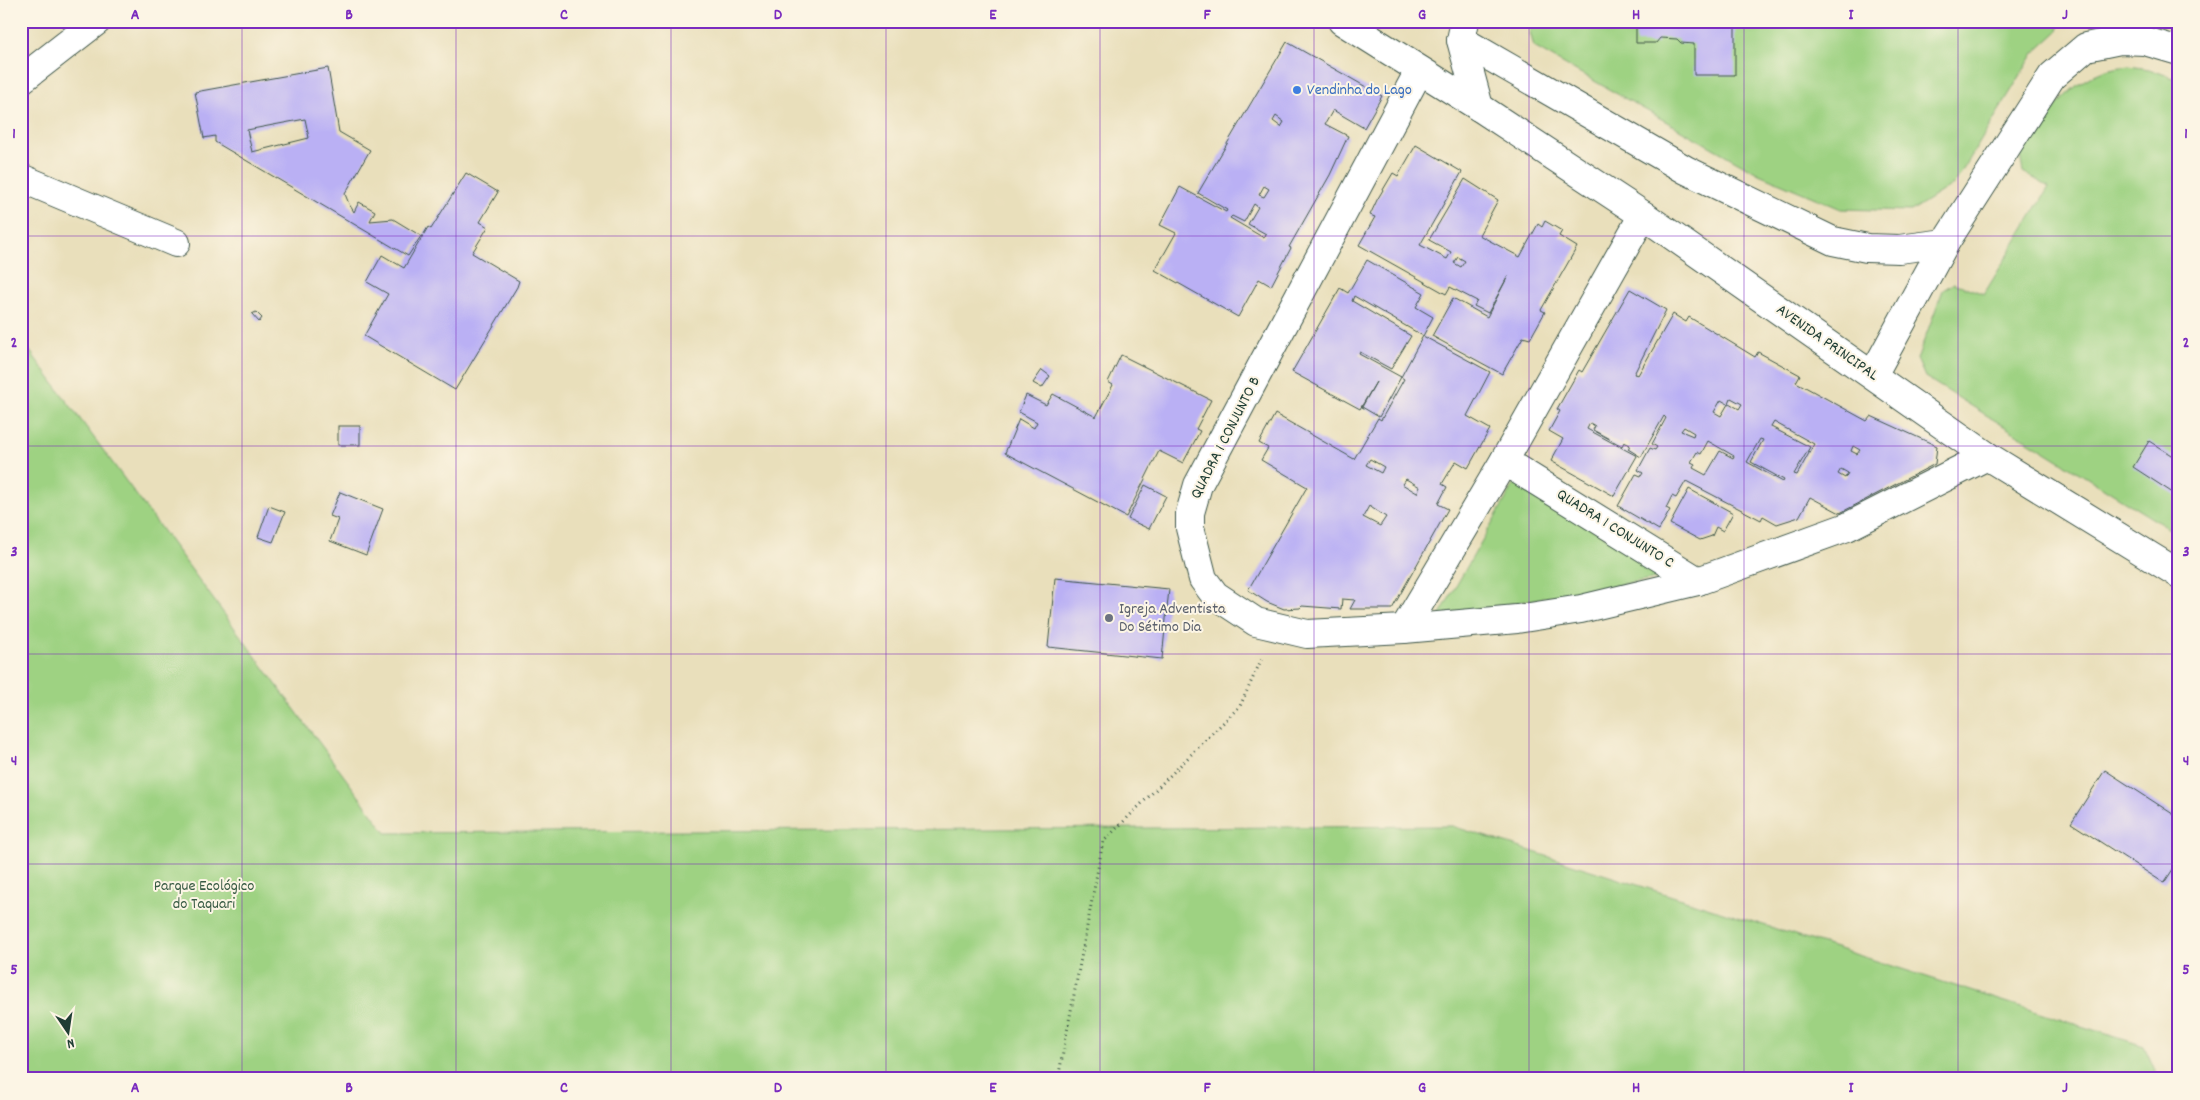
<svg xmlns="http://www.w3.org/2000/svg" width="2200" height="1100" font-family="Dekko,sans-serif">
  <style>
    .green { fill: #9ed282; stroke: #5e885b }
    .building { fill: #bab0f4; fill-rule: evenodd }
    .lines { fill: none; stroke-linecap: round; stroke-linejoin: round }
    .street-casing { stroke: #3d5548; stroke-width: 30 }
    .secondary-casing { stroke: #3d5548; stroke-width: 30 }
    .path { stroke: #3d5548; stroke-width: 3; stroke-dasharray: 1 4; stroke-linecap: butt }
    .street { stroke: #fff; stroke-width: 28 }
    .secondary { stroke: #fff; stroke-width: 28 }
    .grid { fill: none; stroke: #7b2cbf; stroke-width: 1; stroke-opacity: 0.55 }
    .shop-dot { fill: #3f7fe0; stroke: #fcf5e5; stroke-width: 2 }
    .worship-dot { fill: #6b7280; stroke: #fcf5e5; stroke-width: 2 }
    .labels { text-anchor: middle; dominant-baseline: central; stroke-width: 4; stroke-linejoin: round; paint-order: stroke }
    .shop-label { font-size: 16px; fill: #366cbe; stroke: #fcf5e5; text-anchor: start }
    .street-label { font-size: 16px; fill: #1f3d34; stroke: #fcf5e5 }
    .worship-label { font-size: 16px; fill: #5b616d; stroke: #fcf5e5; text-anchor: start }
    .park-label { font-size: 16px; fill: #385b44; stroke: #fcf5e5 }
    .neatline { fill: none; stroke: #7b2cbf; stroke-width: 2 }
    .grid-label { font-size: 16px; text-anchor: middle; font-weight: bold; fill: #7b2cbf }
  </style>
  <rect width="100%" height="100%" fill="#fcf5e5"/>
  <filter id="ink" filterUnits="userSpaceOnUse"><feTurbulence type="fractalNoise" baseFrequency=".02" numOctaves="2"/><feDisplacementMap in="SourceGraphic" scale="10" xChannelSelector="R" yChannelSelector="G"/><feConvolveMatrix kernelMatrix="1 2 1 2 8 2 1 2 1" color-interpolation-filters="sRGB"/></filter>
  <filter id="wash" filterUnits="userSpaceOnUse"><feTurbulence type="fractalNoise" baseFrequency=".0096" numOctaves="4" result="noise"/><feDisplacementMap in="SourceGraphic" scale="20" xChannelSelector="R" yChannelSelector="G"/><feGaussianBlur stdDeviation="1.12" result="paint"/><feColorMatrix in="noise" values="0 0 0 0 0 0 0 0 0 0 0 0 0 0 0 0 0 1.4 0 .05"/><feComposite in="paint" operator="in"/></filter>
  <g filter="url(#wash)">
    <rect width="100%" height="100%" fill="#e9dfbb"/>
    <!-- green -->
    <g class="green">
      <path d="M1527,21H2060L2058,31L2034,53L1955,183L1911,211L1841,209L1759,174L1534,47Z"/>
      <path d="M2129,66L2149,69L2179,80V535L1925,377L1917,359L1943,290L1954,283L1984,294L2049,187L2023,172L2020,156C2053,113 2070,71 2129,66Z"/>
      <path d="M21,339L386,833L1452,826L2144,1046L2159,1079H21Z"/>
      <path d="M1516,481L1669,576L1439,616Z"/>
    </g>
    <g id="blocks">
      <!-- building -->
      <g class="building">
        <path d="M1636,21H1735V75H1694V44L1681,43L1677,39L1660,38L1656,43H1636Z"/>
        <path d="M1287,42L1382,96L1364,128L1333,110L1325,124L1348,136L1330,175L1289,247L1291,248L1271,286L1259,279L1238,317L1155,270L1176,233L1160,225L1180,187L1226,212L1227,210L1198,193ZM1276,116L1284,122L1281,127L1273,121ZM1264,186L1269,189L1264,197L1259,195ZM1254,204L1258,207L1248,224L1266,234L1264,238L1230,218L1232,216L1244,222Z"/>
        <path d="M328,68L339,132L370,150L345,194L349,204L354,212L359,202L375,211L370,221L393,219L421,236L408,256L215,142V136L204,138L195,92ZM305,119L309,138L252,152L247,130Z"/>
        <path d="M1416,145L1462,172L1420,245L1447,259L1451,252L1429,240L1465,179L1498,200L1479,235L1520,257L1538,224L1542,227L1545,221L1562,231L1559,236L1577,247L1541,310L1545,312L1530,339L1523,337L1502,374L1432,336L1453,298L1487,317L1508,276L1488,313L1474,306L1477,301L1450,287L1446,294L1359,245L1375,217L1370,215L1377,200L1393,173L1398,176ZM1458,257L1465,261L1461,267L1454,263Z"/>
        <path d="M466,173L498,192L480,222L488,227L472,253L519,281L517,287L455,390L364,336L388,294L367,282L382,255L404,268L428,227L431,229Z"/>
        <path d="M1367,260L1424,293L1416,307L1433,317L1423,336L1490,372L1467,416L1490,429L1468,468L1456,461L1442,484L1447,487L1438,504L1448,509L1392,609H1350L1355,600L1342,599L1341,609L1302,606L1300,608L1284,609L1267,602L1248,590L1307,487L1261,460L1268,448L1259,443L1275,414L1354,459L1378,418L1381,420L1404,379L1401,377L1379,417L1362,407L1376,382L1360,409L1292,372L1340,288L1348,293ZM1354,296L1423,336L1401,377L1359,354L1360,352L1391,369L1411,336L1352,301ZM1370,459L1384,467L1381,473L1366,465ZM1406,479L1420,487L1417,493L1402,484ZM1369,506L1386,517L1380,526L1363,517Z"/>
        <path d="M1630,289L1666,310L1634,374L1638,375L1673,314L1686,322L1689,317L1755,357L1758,352L1800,375L1796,382L1867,421L1871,416L1937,446L1935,464L1840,513L1810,497L1799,517L1777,524L1763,516L1761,520L1686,481L1676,498L1672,496L1666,508L1670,510L1659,530L1618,506L1636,474L1641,476L1643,473L1638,470L1650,448L1655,450L1657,447L1652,444L1666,418L1664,416L1641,457L1628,449L1630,445L1624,442L1622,446L1593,430L1595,426L1590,423L1587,429L1637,456L1614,496L1551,461L1563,439L1549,431L1560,411L1557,409L1579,370L1582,372ZM1731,398L1742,404L1739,409L1729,403ZM1721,400L1728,404L1721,416L1714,412ZM1774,422L1814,444L1797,475L1794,474L1810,447L1771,427ZM1684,427L1694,433L1693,436L1681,431ZM1760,439L1763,440L1751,462L1784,480L1783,482L1747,462ZM1708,441L1734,456L1733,458L1720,451L1706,475L1693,468L1695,464L1691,462L1697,452L1701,454ZM1853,446L1860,450L1857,454L1851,451ZM1841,469L1848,473L1845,478L1838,474Z"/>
        <path d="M256,312L262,318L259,322L252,314Z"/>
        <path d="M1121,355L1211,400L1196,429L1200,431L1183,463L1159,451L1126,517L1005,453L1019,419L1034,428L1037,422L1019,412L1026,395L1046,405L1053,394L1096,417L1113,385L1108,382Z"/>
        <path d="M1042,370L1050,376L1042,388L1033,383Z"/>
        <rect x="338" y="426" width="22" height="19"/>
        <path d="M2149,441L2179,460V497L2133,467Z"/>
        <path d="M1145,485L1166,496L1149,529L1128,519Z"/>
        <path d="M1689,489L1733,513L1723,531L1716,527L1712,536L1700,540L1670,524Z"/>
        <path d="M340,492L383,509L366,555L330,541L338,519L330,516Z"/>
        <path d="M269,506L285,512L273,542L258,537Z"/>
        <path d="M1055,578L1169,589L1162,659L1048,647Z"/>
        <path d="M2105,770L2179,818V860L2164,883L2071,823Z"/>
      </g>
    </g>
  </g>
  <g filter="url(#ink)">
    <use href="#blocks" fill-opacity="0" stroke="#3d5548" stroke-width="1"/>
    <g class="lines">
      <defs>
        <g id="street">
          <path d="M1419,71L1198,485L1190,513V528L1203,579L1215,595L1256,622L1307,634L1404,629L1517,619L1581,609L1698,581L1847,527L1987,456"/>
          <path d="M21,80L97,21"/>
          <path d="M21,178L176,243"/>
          <path d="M1504,461L1698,581"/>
          <path d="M1404,629L1504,461L1643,215"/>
        </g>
        <g id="secondary">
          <path d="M1342,21L1479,107L1643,215L1987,456L2179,574"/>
          <path d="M1465,21L1461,40L1479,107"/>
          <path d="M1461,40L1686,170L1833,241L1867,248L1899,249L1945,243"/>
          <path d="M1873,375L1945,243L2052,76L2086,47L2120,40L2145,41L2179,51"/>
        </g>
      </defs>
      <!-- street casing -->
      <use href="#street" class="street-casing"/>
      <!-- secondary casing -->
      <use href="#secondary" class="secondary-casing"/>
      <!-- path -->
      <path class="path" d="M1058,1079L1103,842L1240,706L1263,656"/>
      <!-- street -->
      <use href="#street" class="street"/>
      <!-- secondary -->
      <use href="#secondary" class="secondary"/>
    </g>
  </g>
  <!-- grid -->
  <path class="grid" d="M242,21V1079M456,21V1079M671,21V1079M886,21V1079M1100,21V1079M1314,21V1079M1529,21V1079M1744,21V1079M1958,21V1079M21,236H2179M21,446H2179M21,654H2179M21,864H2179"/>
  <!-- markers -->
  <circle class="shop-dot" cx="1297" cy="90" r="5"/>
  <circle class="worship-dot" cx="1109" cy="618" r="5"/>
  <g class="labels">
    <!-- shop labels -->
    <g class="shop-label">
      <text x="1307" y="90">Vendinha do Lago</text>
    </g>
    <!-- street labels -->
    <g class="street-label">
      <text transform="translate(1827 343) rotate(35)">AVENIDA PRINCIPAL</text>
      <text transform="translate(1226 438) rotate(-63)">QUADRA 1 CONJUNTO B</text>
      <text transform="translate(1615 529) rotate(32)">QUADRA 1 CONJUNTO C</text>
    </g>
    <!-- worship labels -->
    <g class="worship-label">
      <text x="1119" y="609">Igreja Adventista<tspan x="1119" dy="18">Do Sétimo Dia</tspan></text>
    </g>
    <!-- park labels -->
    <g class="park-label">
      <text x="204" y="886">Parque Ecológico<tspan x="204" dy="18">do Taquari</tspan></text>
    </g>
  </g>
  <!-- margin -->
  <rect width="2200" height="1100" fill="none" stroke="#fcf5e5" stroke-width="55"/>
  <!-- north arrow -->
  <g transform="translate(68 1032) rotate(167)" stroke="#fcf5e5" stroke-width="4" paint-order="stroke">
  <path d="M0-4L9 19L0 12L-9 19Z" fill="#1f3d34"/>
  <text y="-8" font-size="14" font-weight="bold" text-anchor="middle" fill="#1f3d34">N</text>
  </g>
  <rect x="28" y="28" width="2144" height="1044" class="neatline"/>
  <g class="grid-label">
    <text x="135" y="19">A</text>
    <text x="349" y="19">B</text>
    <text x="564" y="19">C</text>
    <text x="778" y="19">D</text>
    <text x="993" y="19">E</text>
    <text x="1207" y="19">F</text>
    <text x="1422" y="19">G</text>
    <text x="1636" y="19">H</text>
    <text x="1851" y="19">I</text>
    <text x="2065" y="19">J</text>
    <text x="14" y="138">1</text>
    <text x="2186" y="138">1</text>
    <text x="14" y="347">2</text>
    <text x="2186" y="347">2</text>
    <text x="14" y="556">3</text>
    <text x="2186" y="556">3</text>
    <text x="14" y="765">4</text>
    <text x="2186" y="765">4</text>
    <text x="14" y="974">5</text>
    <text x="2186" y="974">5</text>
    <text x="135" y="1092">A</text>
    <text x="349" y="1092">B</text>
    <text x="564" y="1092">C</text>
    <text x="778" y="1092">D</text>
    <text x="993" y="1092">E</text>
    <text x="1207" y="1092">F</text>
    <text x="1422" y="1092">G</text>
    <text x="1636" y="1092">H</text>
    <text x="1851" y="1092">I</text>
    <text x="2065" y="1092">J</text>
  </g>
</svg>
